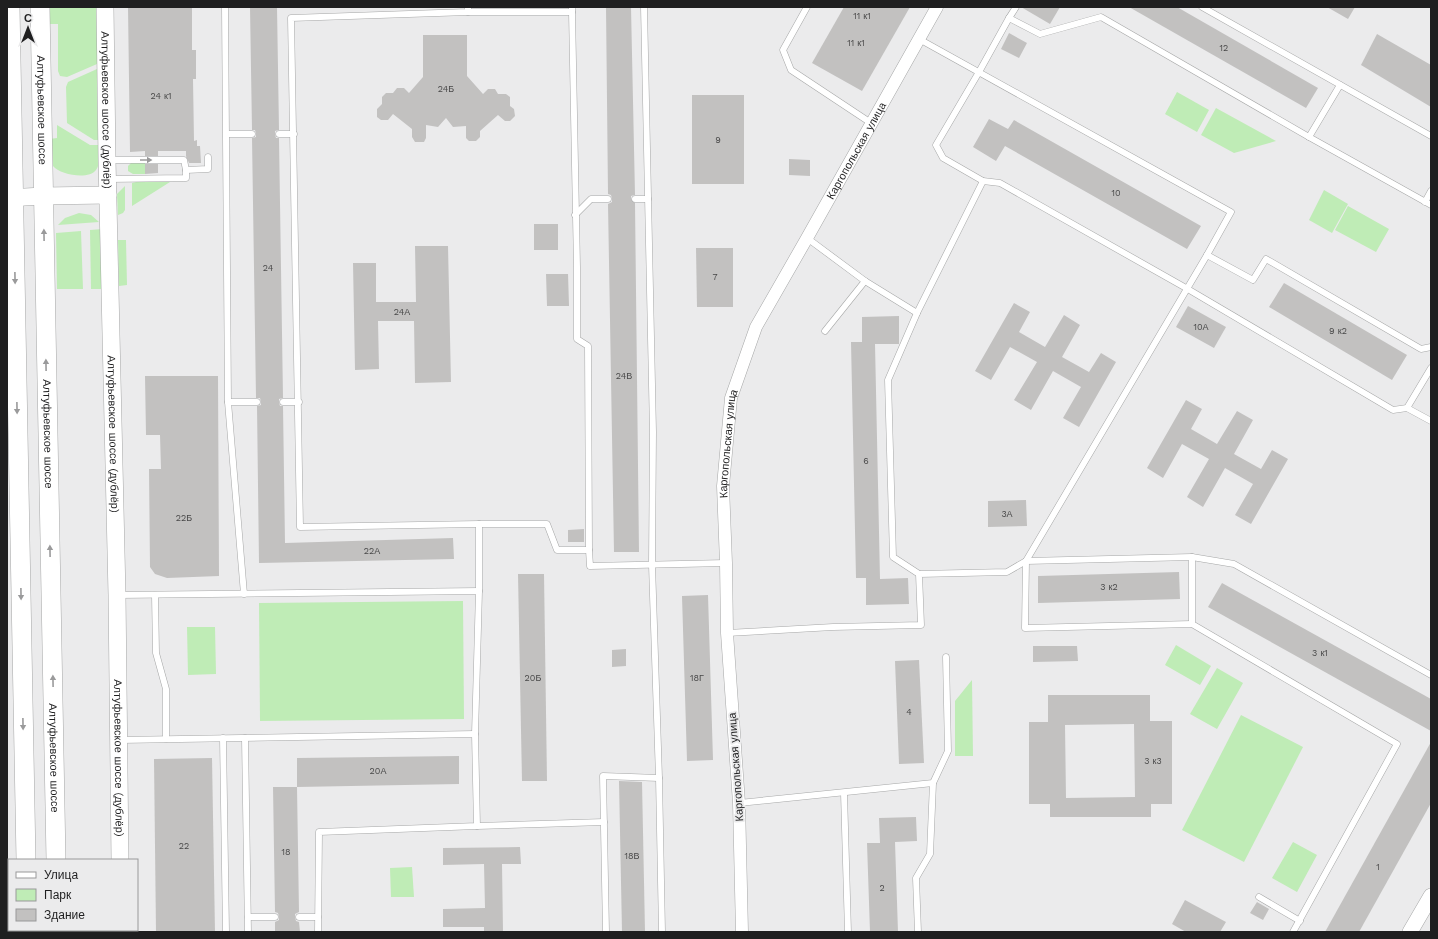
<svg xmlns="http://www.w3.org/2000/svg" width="1438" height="939" font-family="'Work Sans',sans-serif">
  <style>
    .green { fill: #bfecb6 }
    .building { fill: #c2c1c0; fill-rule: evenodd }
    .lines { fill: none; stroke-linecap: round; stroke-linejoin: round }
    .service-casing { stroke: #a6a7a7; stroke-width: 7 }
    .minor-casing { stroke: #a6a7a7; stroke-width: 13 }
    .tertiary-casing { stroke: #a6a7a7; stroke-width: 16 }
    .secondary-casing { stroke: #a6a7a7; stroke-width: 18 }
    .primary-casing { stroke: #a6a7a7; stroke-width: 20 }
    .service { stroke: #fff; stroke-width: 6 }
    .minor { stroke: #fff; stroke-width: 12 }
    .tertiary { stroke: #fff; stroke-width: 15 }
    .secondary { stroke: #fff; stroke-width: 17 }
    .primary { stroke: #fff; stroke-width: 19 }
    .oneway { fill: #9a9a9b }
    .labels { text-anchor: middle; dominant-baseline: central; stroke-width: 3.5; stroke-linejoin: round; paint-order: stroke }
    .number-label { font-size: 9px; fill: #484848 }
    .street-label { font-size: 11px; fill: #1f1f20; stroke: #ebebec }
  </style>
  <rect width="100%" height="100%" fill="#ebebec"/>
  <!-- green -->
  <g class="green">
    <path d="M47,7H97V64L67,77L60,76L58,71V24H47Z"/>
    <path d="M97,69L98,140H94L67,123L66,87L68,82Z"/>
    <path d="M1177,92L1209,110L1197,132L1165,114Z"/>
    <path d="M1216,108L1276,141L1234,153L1201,135Z"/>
    <path d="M57,125L90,145H98C98,153 101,164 96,170C89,180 60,175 53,166C48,160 50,146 49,139L57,138Z"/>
    <path d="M145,162V174H133L128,171V166L131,163Z"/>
    <path d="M136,182H170L132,206V183Z"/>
    <path d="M125,186V210L123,213L118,215L117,194Z"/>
    <path d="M1324,190L1348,204L1332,233L1309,220Z"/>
    <path d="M1348,206L1389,229L1376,252L1335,230Z"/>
    <path d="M79,213L91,215L99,222L58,225L65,218Z"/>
    <path d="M103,229L105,289H91L90,230Z"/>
    <path d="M81,231L83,289H57L56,233Z"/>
    <path d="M118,240H126L127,285L119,286Z"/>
    <path d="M463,601L464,719L260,721L259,603Z"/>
    <path d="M187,627H215L216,674L188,675Z"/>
    <path d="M1176,645L1211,666L1200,685L1165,665Z"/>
    <path d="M1217,668L1243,683L1217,729L1190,714Z"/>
    <path d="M972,680L973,756H955V701Z"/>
    <path d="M1241,715L1303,747L1244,862L1182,830Z"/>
    <path d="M1293,842L1317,855L1297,892L1272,878Z"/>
    <path d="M412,867L414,897H391L390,868Z"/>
  </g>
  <!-- building -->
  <g class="building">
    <path d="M128,7H192V50H196V79H193L194,141L197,140V146H200L201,163H189L186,156V151H158V156H145V151L130,152Z"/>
    <path d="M250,7H277L279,130L275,131V134L276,138H279L283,398L279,399V402L280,406H283L285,543L453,538L454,559L259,563L257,406L261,405V402L260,398H256L252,138L256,137V134L255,130H252Z"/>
    <path d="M606,7H631L635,195L631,196V199L635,203L639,552H614L608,204L612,202V199L611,195L608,194Z"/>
    <path d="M844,7H910L862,91L812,63Z"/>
    <path d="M1021,7H1060L1050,24Z"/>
    <path d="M1129,7H1177L1318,88L1306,108Z"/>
    <path d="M1327,7H1355L1348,19Z"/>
    <path d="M1009,33L1027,43L1019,58L1001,49Z"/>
    <path d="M1377,34L1431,65V107L1361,65Z"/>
    <path d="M423,35H467V76L483,94L488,89H495L498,94H506L510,97V106L514,109L515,116L510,121H505L498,115L480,131V137L476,141H469L466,138V126L453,127L446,118L438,127L426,125V138L424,142H415L412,137V129L393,114L388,120H381L377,117V109L382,104V97L386,93H393L397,88H404L409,93L423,77Z"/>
    <rect x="692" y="95" width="52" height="89"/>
    <path d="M989,119L1008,129L1014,120L1201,226L1187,249L1005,146L996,161L973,147Z"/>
    <path d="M789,159L810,160V176L789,175Z"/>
    <path d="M145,164H158V173L145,174Z"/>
    <rect x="534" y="224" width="24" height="26"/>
    <path d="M415,246H448L451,382L415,383L414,321H378L379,369L355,370L353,263H376V302H416Z"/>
    <path d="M696,248H733V307H697Z"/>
    <path d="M546,274H568L569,306H547Z"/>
    <path d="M1284,283L1407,355L1392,380L1269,307Z"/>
    <path d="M1014,303L1030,312L1019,332L1045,347L1064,315L1080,325L1062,357L1089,372L1101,353L1116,362L1079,427L1063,418L1081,387L1053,371L1031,410L1014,400L1037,362L1010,347L991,380L975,371Z"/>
    <path d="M1188,306L1226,327L1214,348L1176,327Z"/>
    <path d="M899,316V344H875L880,579L908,578L909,604L866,605V578H856L851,342H862V317Z"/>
    <path d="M145,376H218L219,576L167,578L155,574L150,567L149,469H161L160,435H146Z"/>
    <path d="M1186,400L1202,409L1191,429L1217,444L1237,411L1253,420L1234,454L1261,469L1272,450L1288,459L1251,524L1235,515L1253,484L1225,468L1203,507L1187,497L1209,459L1182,444L1163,478L1147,468Z"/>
    <path d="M1026,500L1027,526L988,527V501Z"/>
    <path d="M584,529V542H568V530Z"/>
    <path d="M1179,572L1180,599L1038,603V576Z"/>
    <path d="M518,574H544L547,781H522Z"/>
    <path d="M1222,583L1431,699V731L1208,607Z"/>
    <path d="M708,595L713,760L687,761L682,596Z"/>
    <path d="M1033,646H1077L1078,661L1033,662Z"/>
    <path d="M626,649V666L612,667V650Z"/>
    <path d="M919,660L924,763L899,764L895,661Z"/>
    <path d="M1048,695H1150V721H1172V804H1151V817H1050V804H1029V722H1048ZM1134,724L1135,797L1066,798L1065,725Z"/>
    <path d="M1431,742V803L1359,932H1325Z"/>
    <path d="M459,756V784L297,787V758Z"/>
    <path d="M212,758L215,932H156L154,759Z"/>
    <path d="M619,781L642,782L645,932H622Z"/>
    <path d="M273,787H297L299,912L295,914V917L296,921L299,922L300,932H275V922L279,920V917L278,913L275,912Z"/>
    <path d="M916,817L917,841L895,842L898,932H870L867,843H880L879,818Z"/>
    <path d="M520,847L521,864H502L503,932H484V927H443V909L485,908L484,864L443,865V848Z"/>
    <path d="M1185,900L1226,922L1220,932H1186L1172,924Z"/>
    <path d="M1257,902L1269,909L1263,920L1250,913Z"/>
  </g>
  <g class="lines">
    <defs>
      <g id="service">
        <path d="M225,7L228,402L244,594"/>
        <path d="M468,7V12L291,18L300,527L479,524"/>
        <path d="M807,7L783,50L791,70L871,123"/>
        <path d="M1202,7L1431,136"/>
        <path d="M468,12H572V7"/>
        <path d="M572,12L577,267V339L588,346L589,550"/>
        <path d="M1009,18L1016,7"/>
        <path d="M919,39L1231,212L1207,255L1253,280L1266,259L1421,349L1431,347"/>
        <path d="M227,134H252"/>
        <path d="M279,134H294"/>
        <path d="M1309,137L1340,85"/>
        <path d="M108,160H184L186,170V178L109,179"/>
        <path d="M186,170L208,169V157"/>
        <path d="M635,199H648"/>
        <path d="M1425,202L1431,191"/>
        <path d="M1431,205L1309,137L1101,17L1040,34L1009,18L979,72L936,145L943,158L983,181L1000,183L1186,288L1393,410L1407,408L1431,421"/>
        <path d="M575,215L591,199H608"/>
        <path d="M807,238L865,281L825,331"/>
        <path d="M1207,255L1026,561L1025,628L1192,624L1397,744L1293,932"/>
        <path d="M865,281L917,313L888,380L893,557L919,574"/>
        <path d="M917,313L983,181"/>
        <path d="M228,402H257"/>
        <path d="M283,402H299"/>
        <path d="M1407,408L1431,368"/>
        <path d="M479,591V524H547L557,550H589L590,566L726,563"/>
        <path d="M118,595L479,591L475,734"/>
        <path d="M155,595L156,653L166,689V739"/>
        <path d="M1192,624V557"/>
        <path d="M727,633L833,627L921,625L919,574L1007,572L1026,561L1192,557L1234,564L1431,675"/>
        <path d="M223,738L226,932"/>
        <path d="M245,738L248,932"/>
        <path d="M120,740L475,734L477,826L319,832L318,932"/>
        <path d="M659,778L662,932"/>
        <path d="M844,793L848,932"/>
        <path d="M739,803L933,783L948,751L946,657"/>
        <path d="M477,826L604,822"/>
        <path d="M1259,897L1300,921"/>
        <path d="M248,917H275"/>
        <path d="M299,917H318"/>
        <path d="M606,932L603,776L659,778L652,565L653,432L644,7"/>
        <path d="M918,932L916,878L930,854L933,783"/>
      </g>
      <g id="minor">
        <path id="s1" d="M742,932L739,803L727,633L726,563L723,486L731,398L756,327L807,238L937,7"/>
      </g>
      <path id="tertiary" d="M1410,932L1431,896"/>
      <g id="secondary">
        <path id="s2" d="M105,7L107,160L117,595L120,860"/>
        <path d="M7,198L43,196L108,195"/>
        <path d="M122,930V932"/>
      </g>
      <g id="primary">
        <path d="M10,7L26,860"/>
        <path id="s3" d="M40,7L56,860"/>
        <path d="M27,930V932"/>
        <path d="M58,930V932"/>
      </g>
    </defs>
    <!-- service casing -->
    <use href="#service" class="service-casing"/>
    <!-- minor casing -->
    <use href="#minor" class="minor-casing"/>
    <!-- tertiary casing -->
    <use href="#tertiary" class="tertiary-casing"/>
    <!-- secondary casing -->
    <use href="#secondary" class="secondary-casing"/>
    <!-- primary casing -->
    <use href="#primary" class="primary-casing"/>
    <!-- service -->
    <use href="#service" class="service"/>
    <!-- minor -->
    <use href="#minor" class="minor"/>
    <!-- tertiary -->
    <use href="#tertiary" class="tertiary"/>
    <!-- secondary -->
    <use href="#secondary" class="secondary"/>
    <!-- primary -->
    <use href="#primary" class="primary"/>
  </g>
  <!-- one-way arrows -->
  <defs><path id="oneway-solid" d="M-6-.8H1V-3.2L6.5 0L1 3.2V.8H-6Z"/></defs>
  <g class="oneway">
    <use href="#oneway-solid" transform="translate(146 160)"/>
    <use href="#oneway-solid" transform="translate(44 235) rotate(-91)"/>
    <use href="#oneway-solid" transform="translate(15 278) rotate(89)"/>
    <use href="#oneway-solid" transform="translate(46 365) rotate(-91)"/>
    <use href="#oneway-solid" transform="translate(17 408) rotate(89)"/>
    <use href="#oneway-solid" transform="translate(50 551) rotate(-91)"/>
    <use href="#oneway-solid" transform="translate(21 594) rotate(89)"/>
    <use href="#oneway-solid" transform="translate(53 681) rotate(-91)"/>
    <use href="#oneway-solid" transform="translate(23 724) rotate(89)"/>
  </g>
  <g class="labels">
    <!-- number labels -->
    <g class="number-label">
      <text x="862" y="16">11 к1</text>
      <text x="856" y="43">11 к1</text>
      <text x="1224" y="48">12</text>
      <text x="446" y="89">24Б</text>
      <text x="161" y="96">24 к1</text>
      <text x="718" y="140">9</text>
      <text x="1116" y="193">10</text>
      <text x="268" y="268">24</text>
      <text x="715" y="277">7</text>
      <text x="402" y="312">24А</text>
      <text x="1201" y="327">10А</text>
      <text x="1338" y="331">9 к2</text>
      <text x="624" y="376">24В</text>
      <text x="866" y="461">6</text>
      <text x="1007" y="514">3А</text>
      <text x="184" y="518">22Б</text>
      <text x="372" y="551">22А</text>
      <text x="1109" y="587">3 к2</text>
      <text x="1320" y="653">3 к1</text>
      <text x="533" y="678">20Б</text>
      <text x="697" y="678">18Г</text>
      <text x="909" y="712">4</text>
      <text x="1153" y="761">3 к3</text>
      <text x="378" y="771">20А</text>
      <text x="184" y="846">22</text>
      <text x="286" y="852">18</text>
      <text x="632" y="856">18В</text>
      <text x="1378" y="867">1</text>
      <text x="882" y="888">2</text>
    </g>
    <!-- street labels -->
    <g class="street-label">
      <text stroke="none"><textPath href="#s3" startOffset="103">Алтуфьевское шоссе</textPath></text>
      <text stroke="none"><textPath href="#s2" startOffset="103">Алтуфьевское шоссе (дублёр)</textPath></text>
      <text stroke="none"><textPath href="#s1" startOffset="813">Каргопольская улица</textPath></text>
      <text stroke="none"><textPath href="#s2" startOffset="427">Алтуфьевское шоссе (дублёр)</textPath></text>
      <text stroke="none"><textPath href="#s3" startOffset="427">Алтуфьевское шоссе</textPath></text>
      <text stroke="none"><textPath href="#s1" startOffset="489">Каргопольская улица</textPath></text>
      <text stroke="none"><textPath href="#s3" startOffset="751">Алтуфьевское шоссе</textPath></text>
      <text stroke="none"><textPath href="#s2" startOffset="751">Алтуфьевское шоссе (дублёр)</textPath></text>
      <text transform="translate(736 767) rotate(-94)">Каргопольская улица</text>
    </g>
  </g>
  <!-- border -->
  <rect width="1438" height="939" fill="none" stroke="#1f1f20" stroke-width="16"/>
  <!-- legend -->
  <rect x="8" y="859" width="130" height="72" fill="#ebebec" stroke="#99999a"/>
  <rect x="16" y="872" width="20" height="6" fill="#ffffff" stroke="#99999a"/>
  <text x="44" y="879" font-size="12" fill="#1f1f20">Улица</text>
  <rect x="16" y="889" width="20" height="12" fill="#bfecb6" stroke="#99999a"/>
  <text x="44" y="899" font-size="12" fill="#1f1f20">Парк</text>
  <rect x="16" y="909" width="20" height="12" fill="#c2c1c0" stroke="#99999a"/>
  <text x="44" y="919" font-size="12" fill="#1f1f20">Здание</text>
  <!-- north arrow -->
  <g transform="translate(28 28)" stroke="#ebebec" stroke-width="3" paint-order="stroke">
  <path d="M0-3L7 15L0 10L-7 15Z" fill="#1f1f20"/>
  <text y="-6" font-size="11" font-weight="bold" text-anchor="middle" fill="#1f1f20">С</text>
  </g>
</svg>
